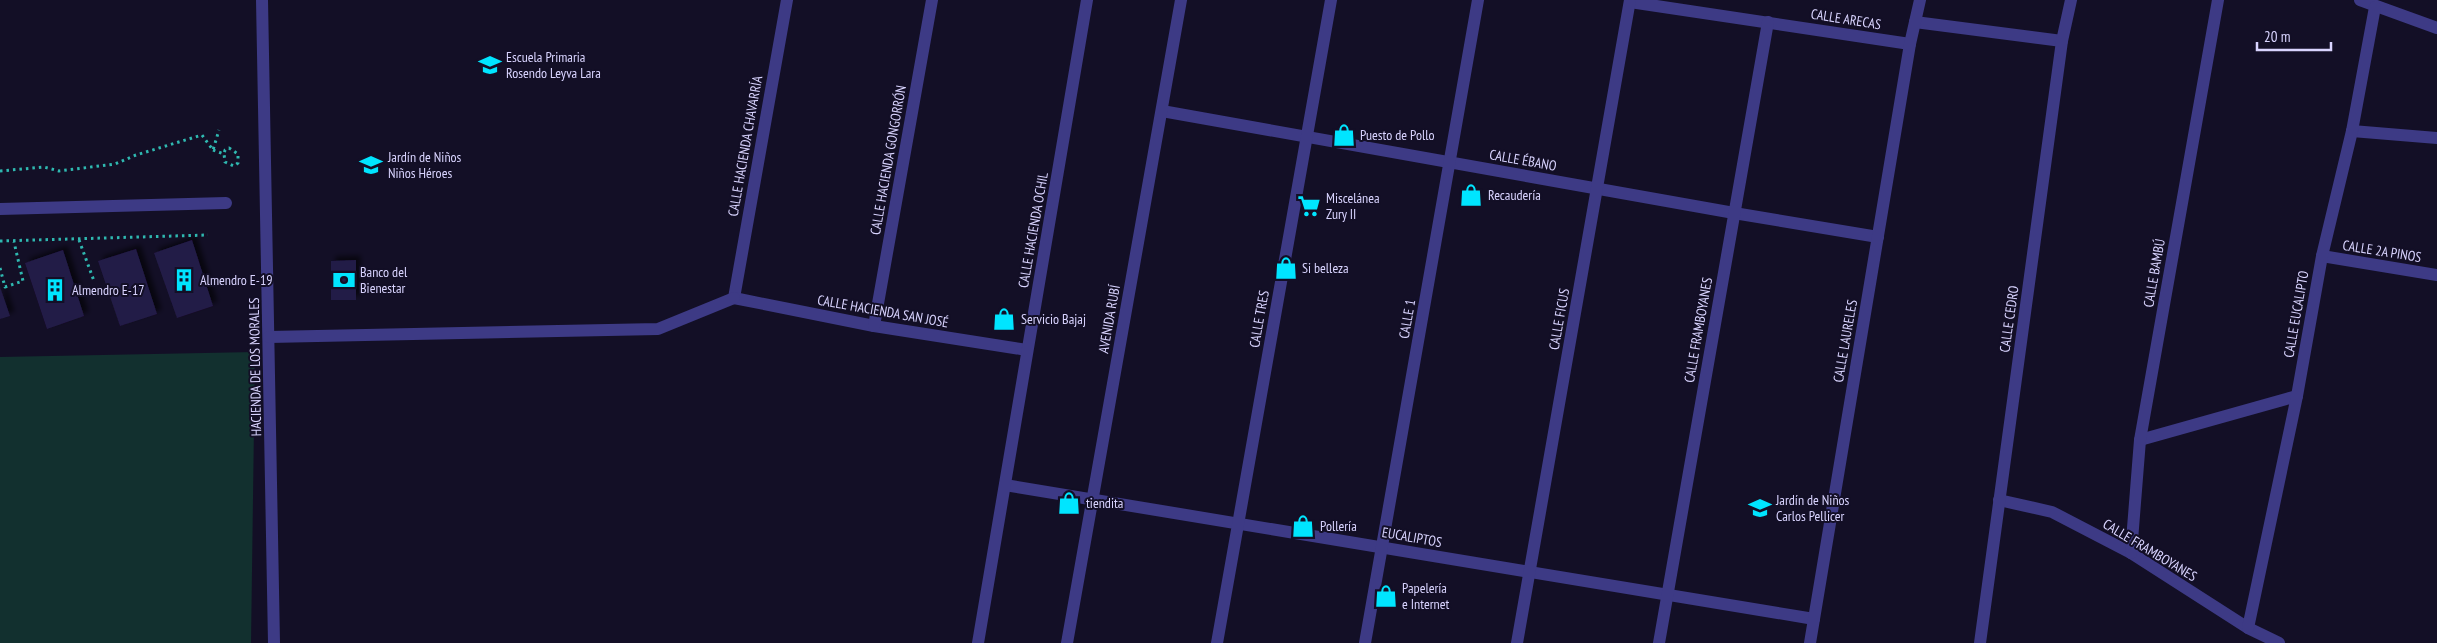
<svg xmlns="http://www.w3.org/2000/svg" width="2437" height="643" font-family="'PT Sans Narrow',sans-serif">
  <style>
    .green { fill: #12302f }
    .building { fill: #241b47; filter: url(#shadow) }
    .lines { fill: none; stroke-linecap: round; stroke-linejoin: round }
    .path { stroke: #2fb8b0; stroke-width: 3; stroke-dasharray: 2.5 4; stroke-linecap: butt }
    .minor { stroke: #3d3a85; stroke-width: 12 }
    .labels { text-anchor: middle; dominant-baseline: central; stroke-width: 4; stroke-linejoin: round; paint-order: stroke }
    .street-label { font-size: 14px; fill: #d9d4ff; stroke: #130f26 }
    .poi-label { font-size: 14px; fill: #d9d4ff; stroke: #130f26; text-anchor: start }
  </style>
  <defs>
    <filter id="shadow"><feDropShadow dx="4.5" dy="-4.5" stdDeviation="2.5" flood-color="#0009"/></filter>
  </defs>
  <rect width="100%" height="100%" fill="#130f26"/>
  <!-- green -->
  <path class="green" d="M255,352L251,643H0V357Z"/>
  <!-- building -->
  <g class="building">
    <path d="M192,240L213,306L177,318L154,253Z"/>
    <path d="M136,249L157,314L120,326L98,261Z"/>
    <path d="M63,250L84,316L47,329L25,263Z"/>
    <path d="M356,260V300H331V261Z"/>
    <path d="M0,287L10,316L0,319Z"/>
    <path d="M1062,496L1078,498L1077,511L1060,507Z"/>
  </g>
  <g class="lines">
    <!-- path -->
    <g class="path">
      <path d="M213,150L224,154L225,162L234,166L238,163V154L229,148L225,150L224,154"/>
      <path d="M0,171L44,167L59,171L115,164L136,155L202,135L213,150L219,130"/>
      <path d="M79,240L94,281"/>
      <path d="M0,241L208,235"/>
      <path d="M0,268L5,287L23,281L14,242"/>
    </g>
    <!-- minor -->
    <g class="minor">
      <path d="M262,0L274,643"/>
      <path d="M2360,0L2437,28"/>
      <path d="M1630,2L1910,44"/>
      <path d="M1915,22L2062,41"/>
      <path d="M1162,111L1734,213L1878,237"/>
      <path d="M2352,131L2437,138"/>
      <path d="M0,209L226,203"/>
      <path d="M2322,256L2437,275"/>
      <path d="M734,298L787,0"/>
      <path d="M734,298L874,326L1027,350"/>
      <path d="M874,326L932,0"/>
      <path d="M269,337L658,329L734,298"/>
      <path d="M2140,440L2297,396"/>
      <path d="M1005,485L1814,619"/>
      <path d="M1999,500L2052,512L2131,553L2248,628L2279,643"/>
      <path d="M2131,553L2140,440L2218,0"/>
      <path d="M2248,628L2297,396L2322,256L2352,131L2375,7"/>
      <path d="M978,643L1087,0"/>
      <path d="M1067,643L1181,0"/>
      <path d="M1217,643L1331,0"/>
      <path d="M1365,643L1478,0"/>
      <path d="M1517,643L1630,0"/>
      <path d="M1659,643L1768,22"/>
      <path d="M1810,643L1910,44L1920,0"/>
      <path d="M1980,643L2062,41L2071,0"/>
    </g>
  </g>
  <!-- icons -->
  <defs>
    <symbol id="school-bare" viewBox="-9 -9 18 18"><path d="M0-5L7-2L0 1L-7-2ZM-4 1L0 2.5L4 1V4Q0 6-4 4Z" fill="#00e5ff" stroke="#130f26" stroke-width="2.5" paint-order="stroke"/></symbol>
    <symbol id="shop-bare" viewBox="-9 -9 18 18"><path d="M-5-2.5h2.3a2.7 3.5 0 0 1 5.4 0H5L5.5 6h-11ZM-1.5-2.5h3a1.5 2.3 0 0 0-3 0Z" fill="#00e5ff" stroke="#130f26" stroke-width="2.5" paint-order="stroke"/></symbol>
    <symbol id="supermarket-bare" viewBox="-9 -9 18 18"><path d="M-6-5.5h2.5l.6 2H6L4.5 2H-2.5L-4.4-4H-6ZM-1.5 3.2a1.3 1.3 0 1 0 .1 0ZM3 3.2a1.3 1.3 0 1 0 .1 0Z" fill="#00e5ff" stroke="#130f26" stroke-width="2.5" paint-order="stroke"/></symbol>
    <symbol id="building-bare" viewBox="-9 -9 18 18"><path d="M-4-6H4V6H1V3H-1V6H-4ZM-2.5-4.3h1.7v1.8h-1.7ZM.8-4.3h1.7v1.8H.8ZM-2.5-1h1.7V.8h-1.7ZM.8-1h1.7V.8H.8Z" fill="#00e5ff" stroke="#130f26" stroke-width="2.5" paint-order="stroke"/></symbol>
    <symbol id="bank-bare" viewBox="-9 -9 18 18"><path d="M-6-4H6V4H-6ZM0-2.3a2.3 2.3 0 1 0 0 4.6a2.3 2.3 0 1 0 0-4.6Z" fill="#00e5ff" stroke="#130f26" stroke-width="2.5" paint-order="stroke"/></symbol>
  </defs>
  <g fill-rule="evenodd">
    <use href="#school-bare" x="474" y="49" width="32" height="32"/>
    <use href="#shop-bare" x="1328" y="119" width="32" height="32"/>
    <use href="#school-bare" x="355" y="149" width="32" height="32"/>
    <use href="#shop-bare" x="1455" y="179" width="32" height="32"/>
    <use href="#supermarket-bare" x="1293" y="190" width="32" height="32"/>
    <use href="#shop-bare" x="1270" y="252" width="32" height="32"/>
    <use href="#building-bare" x="168" y="264" width="32" height="32"/>
    <use href="#bank-bare" x="328" y="264" width="32" height="32"/>
    <use href="#building-bare" x="39" y="274" width="32" height="32"/>
    <use href="#shop-bare" x="988" y="303" width="32" height="32"/>
    <use href="#shop-bare" x="1053" y="487" width="32" height="32"/>
    <use href="#school-bare" x="1744" y="492" width="32" height="32"/>
    <use href="#shop-bare" x="1287" y="510" width="32" height="32"/>
    <use href="#shop-bare" x="1370" y="580" width="32" height="32"/>
  </g>
  <g class="labels">
    <!-- street labels -->
    <g class="street-label">
      <text transform="translate(1846 19) rotate(9)">CALLE ARECAS</text>
      <text transform="translate(745 146) rotate(-80)">CALLE HACIENDA CHAVARRÍA</text>
      <text transform="translate(888 160) rotate(-80)">CALLE HACIENDA GONGORRÓN</text>
      <text transform="translate(1523 160) rotate(10)">CALLE ÉBANO</text>
      <text transform="translate(1033 230) rotate(-80)">CALLE HACIENDA OCHIL</text>
      <text transform="translate(2382 251) rotate(9)">CALLE 2A PINOS</text>
      <text transform="translate(2154 273) rotate(-80)">CALLE BAMBÚ</text>
      <text transform="translate(883 311) rotate(10)">CALLE HACIENDA SAN JOSÉ</text>
      <text transform="translate(2296 314) rotate(-80)">CALLE EUCALIPTO</text>
      <text transform="translate(1109 319) rotate(-80)">AVENIDA RUBÍ</text>
      <text transform="translate(1259 319) rotate(-80)">CALLE TRES</text>
      <text transform="translate(1407 319) rotate(-80)">CALLE 1</text>
      <text transform="translate(1559 319) rotate(-80)">CALLE FICUS</text>
      <text transform="translate(2009 319) rotate(-82)">CALLE CEDRO</text>
      <text transform="translate(1698 330) rotate(-80)">CALLE FRAMBOYANES</text>
      <text transform="translate(1845 341) rotate(-80)">CALLE LAURELES</text>
      <text transform="translate(255 367) rotate(-91)">HACIENDA DE LOS MORALES</text>
      <text transform="translate(1412 537) rotate(10)">EUCALIPTOS</text>
      <text transform="translate(2150 550) rotate(31)">CALLE FRAMBOYANES</text>
    </g>
    <!-- poi labels -->
    <g class="poi-label">
      <text x="506" y="57">Escuela Primaria<tspan x="506" dy="16">Rosendo Leyva Lara</tspan></text>
      <text x="1360" y="135">Puesto de Pollo</text>
      <text x="388" y="157">Jardín de Niños<tspan x="388" dy="16">Niños Héroes</tspan></text>
      <text x="1488" y="195">Recaudería</text>
      <text x="1326" y="198">Miscelánea<tspan x="1326" dy="16">Zury II</tspan></text>
      <text x="1302" y="268">Si belleza</text>
      <text x="360" y="272">Banco del<tspan x="360" dy="16">Bienestar</tspan></text>
      <text x="200" y="280">Almendro E-19</text>
      <text x="72" y="290">Almendro E-17</text>
      <text x="1021" y="319">Servicio Bajaj</text>
      <text x="1776" y="500">Jardín de Niños<tspan x="1776" dy="16">Carlos Pellicer</tspan></text>
      <text x="1086" y="503">tiendita</text>
      <text x="1320" y="526">Pollería</text>
      <text x="1402" y="588">Papelería<tspan x="1402" dy="16">e Internet</tspan></text>
    </g>
  </g>
  <!-- scale -->
  <path d="M2257 42v8h74v-8" fill="none" stroke="#d9d4ff" stroke-width="2.5"/>
  <text x="2264" y="42" font-size="15" fill="#d9d4ff" stroke="#130f26" stroke-width="4" paint-order="stroke">20 m</text>
</svg>
